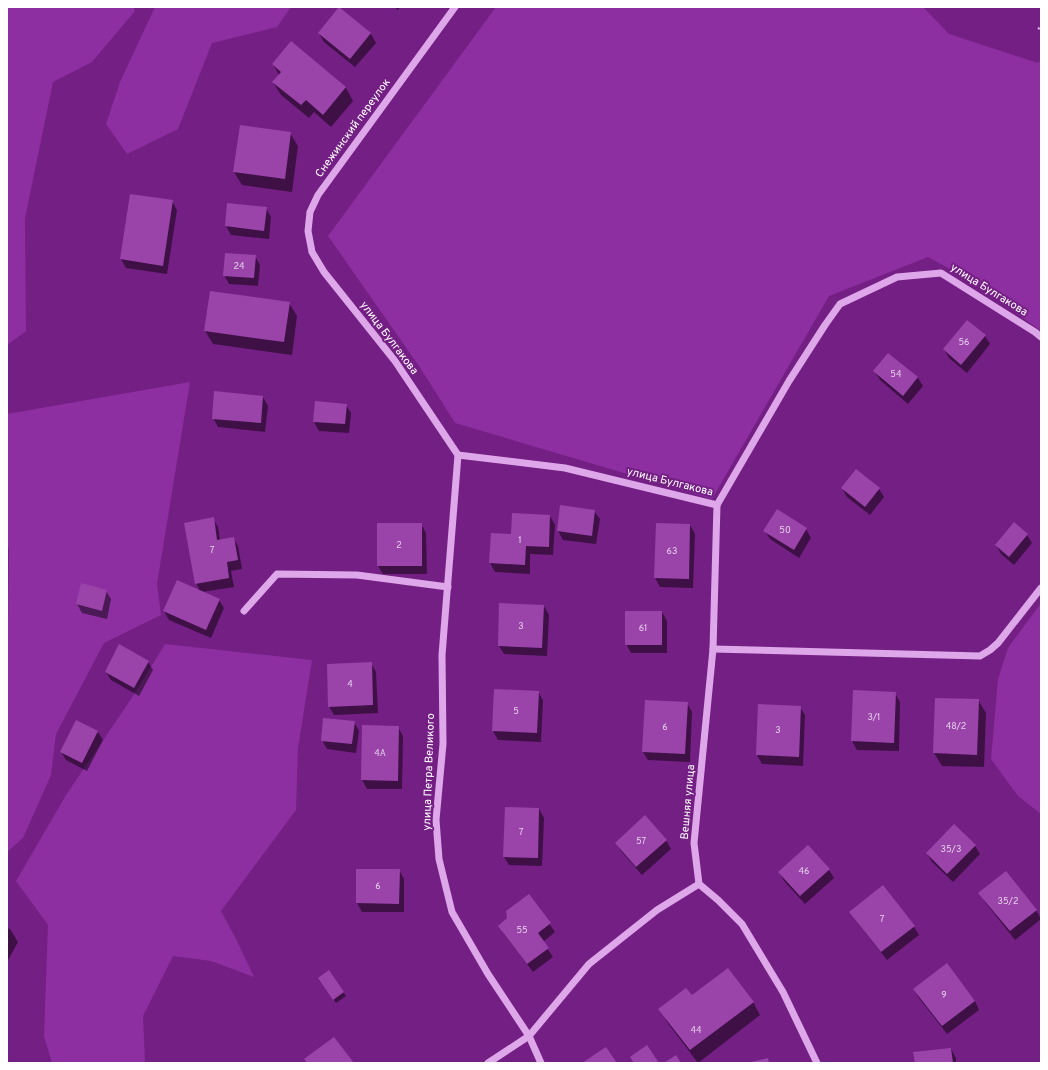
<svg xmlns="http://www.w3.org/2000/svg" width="1048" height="1070" font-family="Overpass,sans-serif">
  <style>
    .green { fill: #8d2fa0 }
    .shadow { fill: #0007 }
    .building { fill: #9a44aa }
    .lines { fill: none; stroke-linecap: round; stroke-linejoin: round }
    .path { stroke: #dea7e9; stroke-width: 2.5; stroke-dasharray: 2 3; stroke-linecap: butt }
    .minor { stroke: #dea7e9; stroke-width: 7 }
    .labels { text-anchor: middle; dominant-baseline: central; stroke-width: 4; stroke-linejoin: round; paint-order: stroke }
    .number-label { font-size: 9px; fill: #e6d0ea }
    .street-label { font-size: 11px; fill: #fff; stroke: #741f84 }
  </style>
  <rect width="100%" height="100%" fill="#741f84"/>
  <!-- green -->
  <g class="green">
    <path d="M7,7H133L135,11L92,62L53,82L25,218L26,331L7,345Z"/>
    <path d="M155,7H291L277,27L212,43L178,129L127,154L106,124L120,82Z"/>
    <path d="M496,7H923L949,34L1038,63L1041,60V331L974,282L928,257L829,296L712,499L455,423L421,369L328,236Z"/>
    <path d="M190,382L157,584L161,615L104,643L56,734L51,775L23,838L7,852V619L8,618L9,547L7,549V414Z"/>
    <path d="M1041,603V814L1018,796L991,759L998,679L1008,648Z"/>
    <path d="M165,644L312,660L298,748L296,810L221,911L236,939L254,977L211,961L173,956L143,1016L145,1063H52L44,1036L48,925L16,881L66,795L131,699Z"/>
  </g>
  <!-- shadow -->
  <g class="shadow">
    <path d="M394,7H400L398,10Z"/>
    <path d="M339,8L371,34L376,43L355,67L324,42L319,33Z"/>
    <path d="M273,64L346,88L353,101L331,127L314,112L309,118L281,95L273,82L279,75Z"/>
    <path d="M290,133L298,146L292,192L242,185L234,172Z"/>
    <path d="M172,201L177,210L167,274L126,268L121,259Z"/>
    <path d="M266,208L271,217L269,239L231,235L226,226Z"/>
    <path d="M255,256L260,265L258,286L229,284L224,275Z"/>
    <path d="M289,303L297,316L292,355L213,344L205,331Z"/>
    <path d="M985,336L990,344L967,373L949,358L944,349Z"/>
    <path d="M889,354L918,378L923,386L908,404L880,380L875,372Z"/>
    <path d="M263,397L268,406L265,432L218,427L213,418Z"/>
    <path d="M346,405L351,413L349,433L319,431L314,422Z"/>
    <path d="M842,488L879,489L884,497L870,515L847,497Z"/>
    <path d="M561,506L594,511L600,519L596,544L563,540L558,531Z"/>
    <path d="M550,516L555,525L553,555L530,554V574L495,572L490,563L492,534L512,535Z"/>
    <path d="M213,519L218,527L220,540L233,538L238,546L242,569L231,571L234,587L202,592L219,600L224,608L211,638L169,620L164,611L200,591L196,583Z"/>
    <path d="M421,524L426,533L427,574H383L378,566Z"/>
    <path d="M657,524L690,525L695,534L693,588L660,587L655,578Z"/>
    <path d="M806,529L811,538L799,558L770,539L765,531Z"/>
    <path d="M1027,535L1032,543L1014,565L1001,554L996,545Z"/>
    <path d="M106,591L111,599L107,619L82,613L77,604Z"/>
    <path d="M544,606L549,615L547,656L504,654L499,646Z"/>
    <path d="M662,612L667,621V653H631L626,644Z"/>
    <path d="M148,662L153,670L139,696L111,680L106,672Z"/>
    <path d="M371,663L376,672L378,713L334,715L329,706Z"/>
    <path d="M495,690L538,692L543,700L541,742L498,740L493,731Z"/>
    <path d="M854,691L895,693L900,702L899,751L857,750L852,741Z"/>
    <path d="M978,700L986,713L984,767L942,766L934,753Z"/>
    <path d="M687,703L692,712L690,762L648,760L643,752Z"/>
    <path d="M800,707L805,715L803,766L762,764L757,755Z"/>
    <path d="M354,722L359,731L356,753L327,749L322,740Z"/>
    <path d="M398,727L403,736L402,789H367L362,780Z"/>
    <path d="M98,732L103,740L87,771L66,760L61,752Z"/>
    <path d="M539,809L544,818L542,866L509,865L504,857Z"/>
    <path d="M666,840L671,849L642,875L621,851L616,843Z"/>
    <path d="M808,846L829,870L834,878L805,904L784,881L779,872Z"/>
    <path d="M975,846L980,854L953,882L932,862L927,853Z"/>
    <path d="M399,870L404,879V912H362L357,903Z"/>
    <path d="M980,893L1036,910L1041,919L1015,940L985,902Z"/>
    <path d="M529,895L555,932L543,942L553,957L533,972L504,934L499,926L508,919Z"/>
    <path d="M851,912L914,927L919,935L887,960L856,921Z"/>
    <path d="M7,928L10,929L18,942L7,962Z"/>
    <path d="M946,965L975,1001L979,1010L947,1034L919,998L914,989Z"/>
    <path d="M329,971L346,996L336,1003L321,982Z"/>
    <path d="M692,997L753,1002L760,1015L698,1063L667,1022L660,1009Z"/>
    <path d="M951,1049L956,1058V1063H916Z"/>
  </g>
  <!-- building -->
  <g class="building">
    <path d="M339,7L371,33L350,59L318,33Z"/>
    <path d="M291,41L346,87L323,115L306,100L301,105L272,82L281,72L272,64Z"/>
    <path d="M240,125L291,132L285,179L233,172Z"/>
    <path d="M130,194L173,200L163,266L120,259Z"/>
    <path d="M227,203L267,207L264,231L225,226Z"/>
    <path d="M225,253L256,255L254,278L223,276Z"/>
    <path d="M210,291L290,302L284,342L204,331Z"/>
    <path d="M967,320L986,335L961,365L943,349Z"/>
    <path d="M888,353L918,377L903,396L873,371Z"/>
    <path d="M214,391L263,396L261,423L212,419Z"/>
    <path d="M315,401L347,404L345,424L313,422Z"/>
    <path d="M856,469L880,488L865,507L841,488Z"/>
    <path d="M560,505L595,510L592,536L557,531Z"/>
    <path d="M777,509L807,528L794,550L763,531Z"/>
    <path d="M512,513L550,515L549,547L526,546L525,565L489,563L491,533L511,534Z"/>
    <path d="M214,517L217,540L234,537L238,560L227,562L229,578L195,584L184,523Z"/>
    <path d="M1014,522L1028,534L1009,557L995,545Z"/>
    <rect x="377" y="523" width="45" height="43"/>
    <path d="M656,523L690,524L689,579L654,578Z"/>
    <path d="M177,580L220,599L206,630L163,611Z"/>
    <path d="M81,583L107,590L102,611L76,604Z"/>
    <path d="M499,603L544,605L542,648L498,646Z"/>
    <rect x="625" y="611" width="37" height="34"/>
    <path d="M119,644L149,661L134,688L105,672Z"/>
    <path d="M372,662L373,705L328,707L327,664Z"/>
    <path d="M494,689L539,691L537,733L492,731Z"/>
    <path d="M853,690L896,692L894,743L851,741Z"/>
    <path d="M935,698L979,699L977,755L933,753Z"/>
    <path d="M645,700L688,702L685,754L642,752Z"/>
    <path d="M758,704L801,706L799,757L756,755Z"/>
    <path d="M323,718L355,721L352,744L321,741Z"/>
    <path d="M76,720L98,731L82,763L60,752Z"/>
    <path d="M362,725L399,726L398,781L361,780Z"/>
    <path d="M505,807L539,808L538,858L503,857Z"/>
    <path d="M645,815L667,840L636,867L615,843Z"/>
    <path d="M954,824L976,845L947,874L926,853Z"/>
    <path d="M808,845L830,869L800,896L778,872Z"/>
    <path d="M356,869H400L399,904L356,903Z"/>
    <path d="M1006,871L1037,910L1010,931L978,893Z"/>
    <path d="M883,885L915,926L881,952L849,912Z"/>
    <path d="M529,894L551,923L538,933L549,948L527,964L498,926L507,918L506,911Z"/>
    <path d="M947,963L975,1001L942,1026L913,989Z"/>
    <path d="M728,968L754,1002L690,1050L658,1009L686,988L692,995Z"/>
    <path d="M329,970L344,992L333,1000L318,978Z"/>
    <path d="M334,1037L354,1063H307L304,1059Z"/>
    <path d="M647,1045L659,1063H634L630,1057Z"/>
    <path d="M606,1047L617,1063H582Z"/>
    <path d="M951,1048L953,1063H915L913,1052Z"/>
    <path d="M676,1055L681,1063H664Z"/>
    <path d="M768,1058L769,1063H751V1062Z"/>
  </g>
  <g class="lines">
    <!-- path -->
    <path class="path" d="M1038,29L1041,27"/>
    <!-- minor -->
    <g class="minor">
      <path d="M455,7L318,195L310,212L308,231L312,252L324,272L395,361L458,455L565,468L717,505L789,381L825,325L840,304L897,277L941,273L1035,332L1041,337"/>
      <path d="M458,455L442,655L443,744L436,820L439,859L452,912L488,974L529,1036L541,1063"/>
      <path d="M717,505L713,649L694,843L699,884L718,900L742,924L783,992L817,1063"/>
      <path d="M244,611L277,574L357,575L448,587"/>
      <path d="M713,649L980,656L990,650L998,643L1041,588"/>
      <path d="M488,1063L529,1036L589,964L657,910L699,884"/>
    </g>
  </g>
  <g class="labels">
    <!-- number labels -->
    <g class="number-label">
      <text x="239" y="266">24</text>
      <text x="964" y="342">56</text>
      <text x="896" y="374">54</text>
      <text x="785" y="530">50</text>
      <text x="520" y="540">1</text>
      <text x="399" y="545">2</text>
      <text x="212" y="550">7</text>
      <text x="672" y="551">63</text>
      <text x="521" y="626">3</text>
      <text x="643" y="628">61</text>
      <text x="350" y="684">4</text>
      <text x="516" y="711">5</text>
      <text x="874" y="717">3/1</text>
      <text x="956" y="726">48/2</text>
      <text x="665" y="727">6</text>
      <text x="778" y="730">3</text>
      <text x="380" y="753">4А</text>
      <text x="521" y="832">7</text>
      <text x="641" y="841">57</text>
      <text x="951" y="849">35/3</text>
      <text x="804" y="871">46</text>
      <text x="378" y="886">6</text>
      <text x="1008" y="901">35/2</text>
      <text x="882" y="919">7</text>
      <text x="522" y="930">55</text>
      <text x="944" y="995">9</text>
      <text x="696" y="1030">44</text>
    </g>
    <!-- street labels -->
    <g class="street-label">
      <text transform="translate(353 128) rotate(-54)">Снежинский переулок</text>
      <text transform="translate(989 290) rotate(32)">улица Булгакова</text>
      <text transform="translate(389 338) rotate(53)">улица Булгакова</text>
      <text transform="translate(670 482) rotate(14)">улица Булгакова</text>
      <text transform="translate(429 772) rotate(-88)">улица Петра Великого</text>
      <text transform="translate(688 802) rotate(-85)">Вешняя улица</text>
    </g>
  </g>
  <!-- border -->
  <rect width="1048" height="1070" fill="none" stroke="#ffffff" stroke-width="16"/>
</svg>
